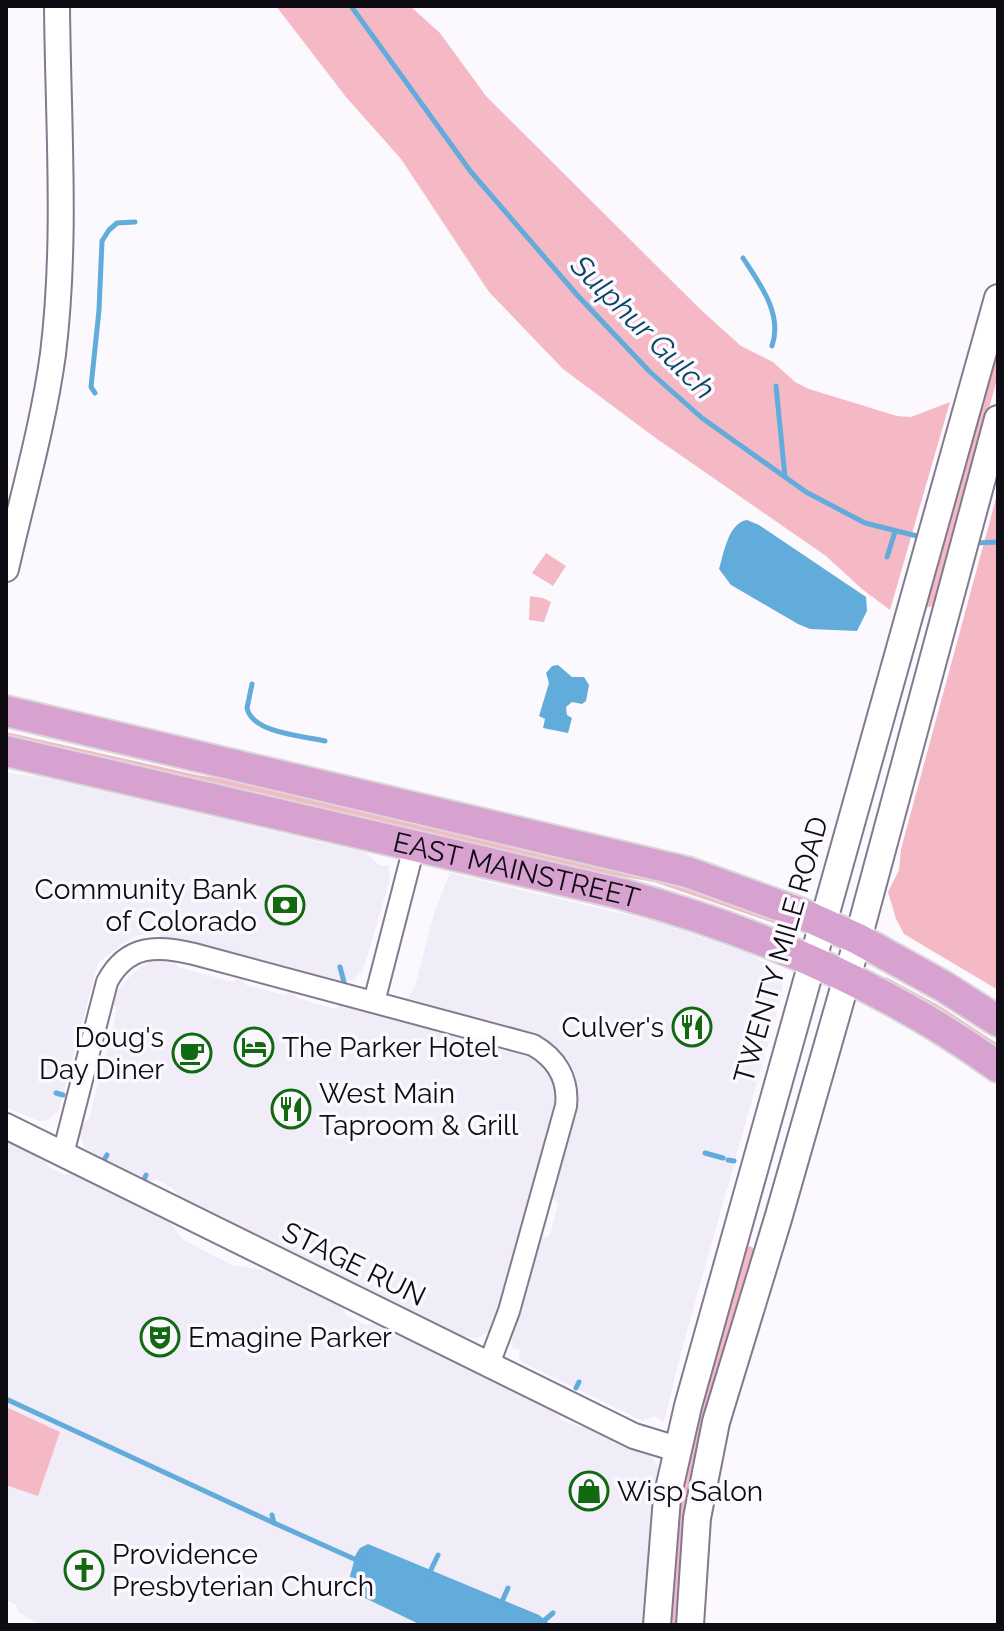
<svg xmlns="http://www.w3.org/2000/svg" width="1004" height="1631" font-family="Raleway,sans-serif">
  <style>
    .built { fill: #f0ecf8 }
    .green { fill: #f5b9c5 }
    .water { fill: #61acdb }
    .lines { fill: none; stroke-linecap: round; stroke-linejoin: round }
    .stream { stroke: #61acdb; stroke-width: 5 }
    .minor-casing { stroke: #827a8f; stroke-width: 24 }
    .tertiary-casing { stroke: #827a8f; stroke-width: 28 }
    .secondary-casing { stroke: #827a8f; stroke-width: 30 }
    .primary-casing { stroke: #d8d8d9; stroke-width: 34 }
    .minor { stroke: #fff; stroke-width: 20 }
    .tertiary { stroke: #fff; stroke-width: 24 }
    .secondary { stroke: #fff; stroke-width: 26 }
    .primary { stroke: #d7a1d0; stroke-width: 30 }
    .labels { text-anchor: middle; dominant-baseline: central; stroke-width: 7; stroke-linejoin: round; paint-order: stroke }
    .street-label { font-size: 28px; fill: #0e0b13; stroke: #fbf9fe }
    .poi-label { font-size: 28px; fill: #0e0b13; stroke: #fbf9fe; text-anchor: start }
    .water-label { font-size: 30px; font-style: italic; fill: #094767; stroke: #fbf9fe }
  </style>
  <rect width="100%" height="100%" fill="#fbf9fe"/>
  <!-- built -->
  <g class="built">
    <path d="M6,773L40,777L366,853L380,866L389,865L390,879L363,970L353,980L334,982L178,940L160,937L159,933L139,935L122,944L98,963L59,1110L48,1120L39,1121L6,1107Z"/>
    <path d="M450,873L653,921L750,954L782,974V993L680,1356L664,1422L655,1416L642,1421L522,1362L519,1359L520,1350L512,1348V1337L540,1239L550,1235L558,1204L551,1195L575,1113L576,1097L560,1054L539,1037L408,998L415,986L435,910Z"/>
    <path d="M154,958L174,959L178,967L233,982L241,977L246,985L284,995L292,990L297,998L335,1009L342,1004L525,1052L546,1066L555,1083L556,1109L502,1299L488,1332L477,1338L459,1336L178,1196L174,1189L156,1179L148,1182L96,1156L85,1148L80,1135L82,1124L89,1119L117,1009L112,1001L115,992L134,972Z"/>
    <path d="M6,1141L45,1158L48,1167L65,1175L74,1172L160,1214L169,1221L183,1240L232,1265L277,1272L342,1304L346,1315L366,1325L379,1323L558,1412L561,1420L580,1427H591L650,1455L658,1466L660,1481L648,1625H40L19,1613L16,1605L6,1600Z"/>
  </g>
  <!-- green -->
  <g class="green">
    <path d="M276,6H410L440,33L486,96L700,309L741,346L773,362L795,382L809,389L897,416L911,417L950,402L890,610L862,589L826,556L657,439L563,369L489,292L401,159L346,97Z"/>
    <path d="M998,333V376L933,606L925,608Z"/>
    <path d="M998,491V990L904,934L896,919L888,892L899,870L901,849Z"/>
    <path d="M546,553L566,566L553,586L532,573Z"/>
    <path d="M530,596L543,598L551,602L544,622L529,620Z"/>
    <path d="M6,732L197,775L262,785L608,862L771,914L790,926L788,928L654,882L502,856L39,747L7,736Z"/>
    <path d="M886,977L940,1006L998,1044V1053L884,979Z"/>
    <path d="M750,1246L757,1251L679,1625H668L669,1590L683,1473L742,1248Z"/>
    <path d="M6,1407L60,1432L38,1496L6,1485Z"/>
  </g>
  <!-- water -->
  <g class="water">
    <path d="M747,520L759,525L866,597L867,611L857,631L810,629L798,624L731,585L719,569C724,553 728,523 747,520Z"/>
    <path d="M558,665L572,677H584L589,685L586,701L582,704L572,702L566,707L567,715L572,718L568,733L543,728L545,719L539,716L549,683L546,673L552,666Z"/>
    <path d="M368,1544L539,1615L551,1625H421L365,1598L354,1590L350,1576L356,1554L360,1548Z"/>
  </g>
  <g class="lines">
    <!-- stream -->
    <g class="stream">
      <path d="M351,6L471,172L578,296L650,372L702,418L806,492L865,523L921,537"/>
      <path d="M743,258C760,284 783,314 772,346"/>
      <path d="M776,386L785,477"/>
      <path d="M95,393L91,387L99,310L102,241L109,230L117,223L135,222"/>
      <path d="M975,543L998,542"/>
      <path d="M887,557L895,532"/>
      <path d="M252,684L247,708C252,733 303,736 325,741"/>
      <path d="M340,967L344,982"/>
      <path d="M56,1093L63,1095"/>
      <path d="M705,1153L723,1158"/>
      <path d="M104,1160L107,1155"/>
      <path d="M728,1160L734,1161"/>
      <path d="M144,1180L146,1175"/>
      <path d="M576,1388L579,1382"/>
      <path d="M6,1399L274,1523"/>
      <path d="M272,1515L274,1523L361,1562"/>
      <path d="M428,1576L438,1555"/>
      <path d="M500,1606L508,1588"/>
      <path d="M539,1625L553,1613"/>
    </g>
    <defs>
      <g id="minor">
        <path d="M374,1002L414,847"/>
        <path d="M63,1154L107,982C127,944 158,945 194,954L533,1045C556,1058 569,1079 566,1106L509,1311L489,1364"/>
      </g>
      <g id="tertiary">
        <path d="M6,569C22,498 43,427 53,354C67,239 58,122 57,6"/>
        <path d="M6,1126L634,1436L677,1449"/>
      </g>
      <g id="secondary">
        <path d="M657,1625L667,1498L688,1406L998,298"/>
        <path d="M690,1625L697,1518L716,1422L778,1219L858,939L998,419"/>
      </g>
      <g id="primary">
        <path d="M6,711L687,872L800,913L858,939L943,986L998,1021"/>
        <path id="s1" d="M6,751L622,894C756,931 885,985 998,1067"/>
      </g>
    </defs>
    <!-- minor casing -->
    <use href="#minor" class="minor-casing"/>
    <!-- tertiary casing -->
    <use href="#tertiary" class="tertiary-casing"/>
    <!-- secondary casing -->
    <use href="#secondary" class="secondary-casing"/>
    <!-- primary casing -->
    <use href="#primary" class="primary-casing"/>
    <!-- minor -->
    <use href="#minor" class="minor"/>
    <!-- tertiary -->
    <use href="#tertiary" class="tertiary"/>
    <!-- secondary -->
    <use href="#secondary" class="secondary"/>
    <!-- primary -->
    <use href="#primary" class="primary"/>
  </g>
  <!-- icons -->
  <defs>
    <symbol id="bank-ring" viewBox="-11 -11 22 22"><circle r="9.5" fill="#fbf9fe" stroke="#116910" stroke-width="1.5"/><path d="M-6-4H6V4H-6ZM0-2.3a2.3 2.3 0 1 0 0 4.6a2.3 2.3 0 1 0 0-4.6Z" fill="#116910"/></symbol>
    <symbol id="restaurant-ring" viewBox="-11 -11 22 22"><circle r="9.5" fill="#fbf9fe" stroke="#116910" stroke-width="1.5"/><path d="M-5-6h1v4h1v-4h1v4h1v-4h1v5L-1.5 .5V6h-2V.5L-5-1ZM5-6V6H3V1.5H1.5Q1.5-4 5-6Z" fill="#116910"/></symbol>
    <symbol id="hotel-ring" viewBox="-11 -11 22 22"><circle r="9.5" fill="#fbf9fe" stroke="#116910" stroke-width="1.5"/><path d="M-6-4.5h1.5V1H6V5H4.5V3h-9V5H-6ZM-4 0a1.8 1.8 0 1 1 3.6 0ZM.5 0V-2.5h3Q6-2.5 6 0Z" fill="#116910"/></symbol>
    <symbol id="cafe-ring" viewBox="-11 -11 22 22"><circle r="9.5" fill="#fbf9fe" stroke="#116910" stroke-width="1.5"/><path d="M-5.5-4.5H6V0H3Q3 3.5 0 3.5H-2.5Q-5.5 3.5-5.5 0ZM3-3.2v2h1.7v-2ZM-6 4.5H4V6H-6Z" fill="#116910"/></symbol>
    <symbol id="theatre-ring" viewBox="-11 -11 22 22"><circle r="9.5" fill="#fbf9fe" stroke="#116910" stroke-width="1.5"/><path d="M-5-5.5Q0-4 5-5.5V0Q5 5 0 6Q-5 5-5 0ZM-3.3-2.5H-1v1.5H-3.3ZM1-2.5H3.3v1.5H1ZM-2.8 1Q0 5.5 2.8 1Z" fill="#116910"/></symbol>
    <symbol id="shop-ring" viewBox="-11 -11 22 22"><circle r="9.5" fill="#fbf9fe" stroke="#116910" stroke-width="1.5"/><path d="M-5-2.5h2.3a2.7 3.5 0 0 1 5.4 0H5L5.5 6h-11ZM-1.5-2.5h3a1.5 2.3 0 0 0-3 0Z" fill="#116910"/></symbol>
    <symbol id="church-ring" viewBox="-11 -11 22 22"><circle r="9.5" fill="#fbf9fe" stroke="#116910" stroke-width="1.5"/><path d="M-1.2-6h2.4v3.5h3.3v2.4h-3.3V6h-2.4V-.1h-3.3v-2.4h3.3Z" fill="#116910"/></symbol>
  </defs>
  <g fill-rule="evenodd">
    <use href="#bank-ring" x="263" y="883" width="44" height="44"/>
    <use href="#restaurant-ring" x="670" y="1005" width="44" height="44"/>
    <use href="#hotel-ring" x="232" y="1025" width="44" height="44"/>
    <use href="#cafe-ring" x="170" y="1031" width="44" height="44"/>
    <use href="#restaurant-ring" x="269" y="1087" width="44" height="44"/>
    <use href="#theatre-ring" x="138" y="1315" width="44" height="44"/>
    <use href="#shop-ring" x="567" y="1469" width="44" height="44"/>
    <use href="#church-ring" x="62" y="1548" width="44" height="44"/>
  </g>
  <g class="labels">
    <!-- street labels -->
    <g class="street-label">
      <text stroke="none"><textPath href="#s1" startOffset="524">EAST MAINSTREET</textPath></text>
      <text transform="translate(781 950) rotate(-74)">TWENTY MILE ROAD</text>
      <text transform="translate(354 1264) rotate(26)">STAGE RUN</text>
    </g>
    <!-- poi labels -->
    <g class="poi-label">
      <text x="257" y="889" text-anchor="end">Community Bank<tspan x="257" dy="32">of Colorado</tspan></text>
      <text x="664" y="1027" text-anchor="end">Culver's</text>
      <text x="164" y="1037" text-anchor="end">Doug's<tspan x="164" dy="32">Day Diner</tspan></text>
      <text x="282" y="1047">The Parker Hotel</text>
      <text x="319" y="1093">West Main<tspan x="319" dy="32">Taproom &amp; Grill</tspan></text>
      <text x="188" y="1337">Emagine Parker</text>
      <text x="617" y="1491">Wisp Salon</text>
      <text x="112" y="1554">Providence<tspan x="112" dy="32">Presbyterian Church</tspan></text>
    </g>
    <!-- water labels -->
    <g class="water-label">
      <text transform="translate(643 327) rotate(45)">Sulphur Gulch</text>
    </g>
  </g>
  <!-- border -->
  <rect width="1004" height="1631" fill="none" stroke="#0e0b13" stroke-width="16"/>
</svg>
